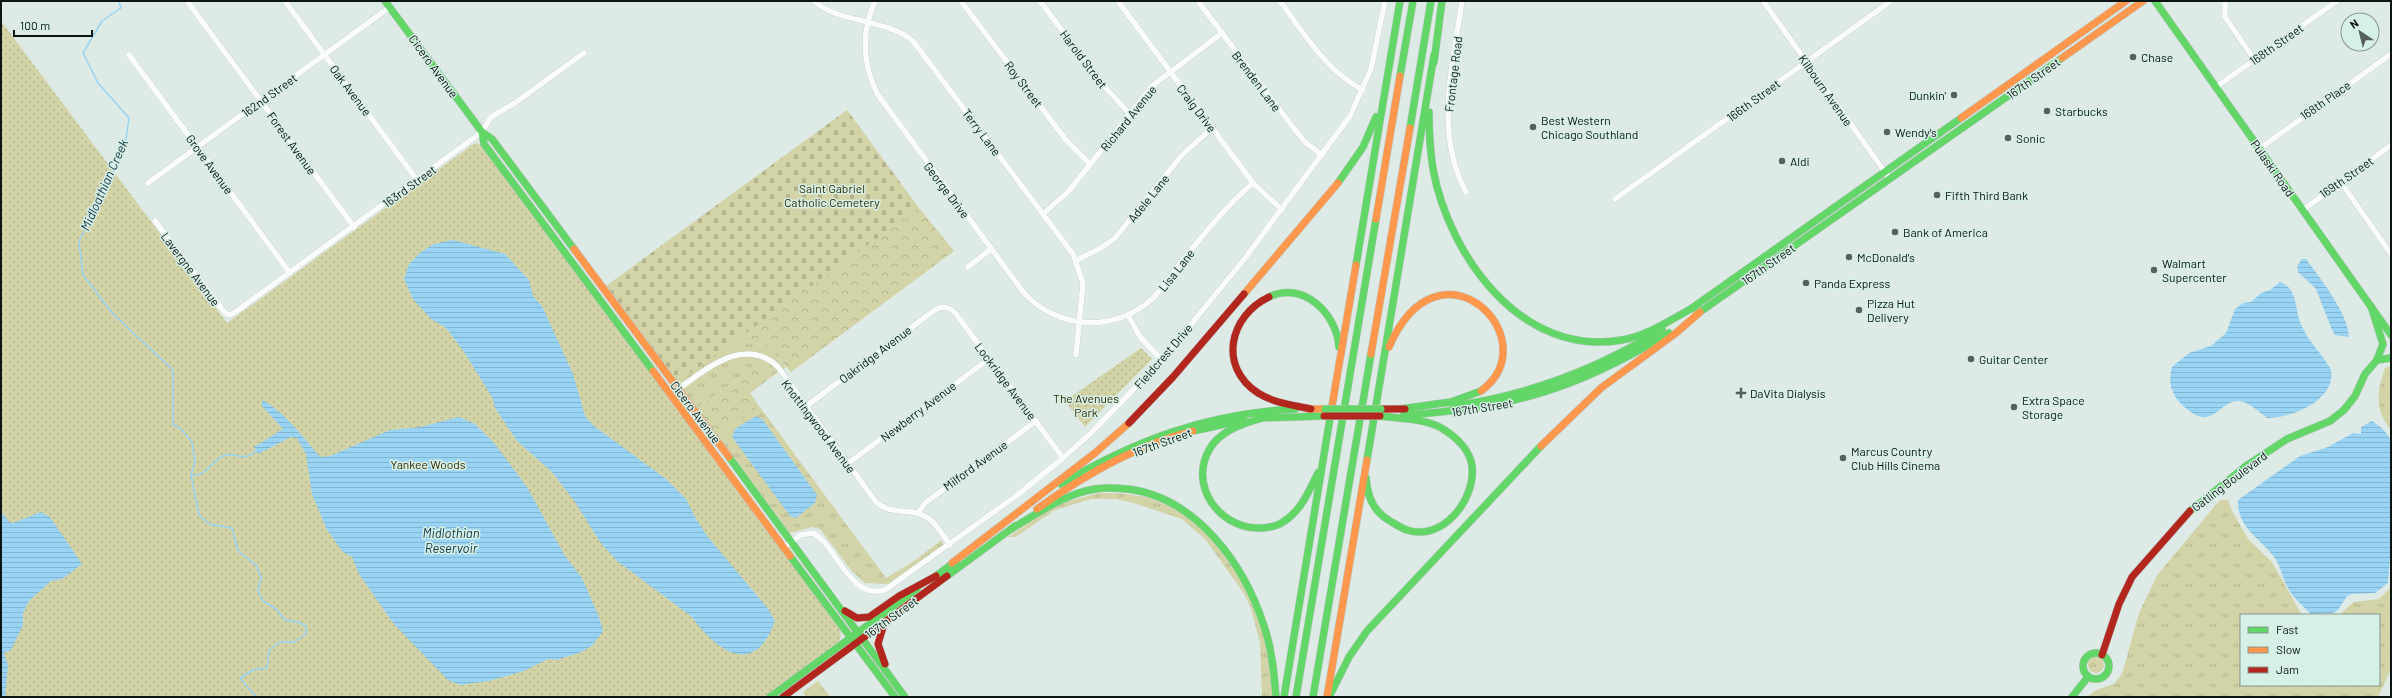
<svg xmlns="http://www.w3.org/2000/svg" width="2392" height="698" font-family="Barlow,sans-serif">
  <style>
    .grass { fill: url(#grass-tufts) }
    .forest { fill: url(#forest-crowns) }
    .cemetery { fill: url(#cemetery-stones) }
    .park { fill: url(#park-dots) }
    .water { fill: url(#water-rules) }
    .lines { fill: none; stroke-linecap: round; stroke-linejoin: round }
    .stream { stroke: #99d4f5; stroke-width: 1.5 }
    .street-casing { stroke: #bbc5c1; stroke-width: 6 }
    .fast-casing { stroke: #bbc5c1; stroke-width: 8 }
    .slow-casing { stroke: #bbc5c1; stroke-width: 8 }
    .jam-casing { stroke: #bbc5c1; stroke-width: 8 }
    .street { stroke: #fafcfb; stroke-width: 5.5 }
    .fast { stroke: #63d668; stroke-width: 7 }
    .slow { stroke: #ff974d; stroke-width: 7 }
    .jam { stroke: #b3261e; stroke-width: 7 }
    .fast-bridge-casing { stroke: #bbc5c1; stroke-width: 8; stroke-linecap: butt }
    .jam-bridge-casing { stroke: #bbc5c1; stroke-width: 8; stroke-linecap: butt }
    .fast-bridge { stroke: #63d668; stroke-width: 7 }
    .jam-bridge { stroke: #b3261e; stroke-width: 7 }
    .poi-dot { fill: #56605c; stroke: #d7f0e6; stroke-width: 1.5 }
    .labels { text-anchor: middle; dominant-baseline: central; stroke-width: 3; stroke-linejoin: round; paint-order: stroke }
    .street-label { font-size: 12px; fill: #0d1512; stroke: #d7f0e6 }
    .poi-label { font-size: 12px; fill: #0d1512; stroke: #d7f0e6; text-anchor: start }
    .park-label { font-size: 12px; fill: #302c07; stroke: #d7f0e6 }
    .water-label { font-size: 13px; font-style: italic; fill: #103348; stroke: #d7f0e6 }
  </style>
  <defs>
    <pattern id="grass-tufts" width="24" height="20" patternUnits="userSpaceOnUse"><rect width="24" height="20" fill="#d2d3a6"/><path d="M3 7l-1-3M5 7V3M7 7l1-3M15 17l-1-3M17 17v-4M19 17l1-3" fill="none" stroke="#b3b48e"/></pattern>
    <pattern id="forest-crowns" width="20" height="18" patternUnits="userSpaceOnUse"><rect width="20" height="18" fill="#d2d3a6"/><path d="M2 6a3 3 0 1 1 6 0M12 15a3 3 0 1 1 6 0" fill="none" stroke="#b3b48e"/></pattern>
    <pattern id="cemetery-stones" width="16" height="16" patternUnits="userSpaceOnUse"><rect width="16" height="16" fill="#d2d3a6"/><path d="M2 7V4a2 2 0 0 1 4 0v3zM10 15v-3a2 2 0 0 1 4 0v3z" fill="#b3b48e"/></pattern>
    <pattern id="park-dots" width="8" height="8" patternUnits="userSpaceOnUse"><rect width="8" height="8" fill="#d2d3a6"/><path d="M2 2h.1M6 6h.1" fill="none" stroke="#b3b48e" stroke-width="1.8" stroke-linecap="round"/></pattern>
    <pattern id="water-rules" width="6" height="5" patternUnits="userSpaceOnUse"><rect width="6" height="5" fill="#99d4f5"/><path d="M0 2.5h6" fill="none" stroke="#83b5d1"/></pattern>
  </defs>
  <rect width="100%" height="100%" fill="#ddeae5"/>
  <!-- grass -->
  <g class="grass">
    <path d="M737,339L768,346L786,367L777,373L767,367L756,366L697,408L678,382Z"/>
    <path d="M2391,366V430C2374,409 2377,391 2385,368Z"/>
    <path d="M759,406L886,578L911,563L942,540L943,545L888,584L865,583L852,571L820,529L812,527L790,533L719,437Z"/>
    <path d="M1099,493C1121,493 1143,494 1164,504C1218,528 1257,598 1268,655C1271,668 1271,683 1273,697H1262L1260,643L1251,608L1243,592L1205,539L1182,519L1134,503L1116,499H1090L1053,511L1016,537H1008L1058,504Z"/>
    <path d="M2220,500H2228L2232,511L2248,539L2272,562L2302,615H2241V685H2379V615H2339L2354,602L2379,599L2391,587V669L2378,697H2087L2096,690L2114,684L2122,674L2139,613L2158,574Z"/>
    <circle cx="2096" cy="665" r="8"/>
  </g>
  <!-- forest -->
  <g class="forest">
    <path d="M919,208L954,251L791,372L768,346L737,339Z"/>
    <path d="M756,366L767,367L777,373L750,393L759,406L719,437L697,408Z"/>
    <path d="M818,681L830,697H806L803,692Z"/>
  </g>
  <!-- cemetery -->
  <path class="cemetery" d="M847,110L919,208L678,382L606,286Z"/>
  <!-- park -->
  <g class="park">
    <path d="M1,21L227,323L472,145L477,143L482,146L841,629L840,641L764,697H1Z"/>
    <path d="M1141,348L1152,359L1085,427L1065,401Z"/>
  </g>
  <!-- water -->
  <g class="water">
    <path d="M453,240L505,254L529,280L533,296L542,306L573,374L585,416L594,426L666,479L686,499L696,519L708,537L769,610L775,621C755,678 717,652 692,617L617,561L600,542L575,502L552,472L517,441L495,408L492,397L464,352L446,328L431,319L413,299L404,279L409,264L421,252L434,244Z"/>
    <path d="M2302,259H2306C2320,278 2348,313 2349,337L2335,335L2332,330L2316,289L2298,272L2297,266Z"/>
    <path d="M2280,282C2297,288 2295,307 2300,322C2307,341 2322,353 2331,370C2336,400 2292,418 2267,418C2259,412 2249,402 2239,401C2224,401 2219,415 2206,417C2199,418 2193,414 2187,409C2173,398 2167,385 2172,367L2189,353L2211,346L2226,333L2235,309L2243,303L2251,302L2261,293L2270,290Z"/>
    <path d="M263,400C287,415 302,436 320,457L330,456L390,430L420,427L459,417L475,424L494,443L527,487L565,556L582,578L599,617L603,631L592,646L579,653L556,660L548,659L524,671L489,681L460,685L448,680L393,623L359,574L352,557L343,552L327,530L312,494L306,454L297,438L291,437L258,454L254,447L283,429L261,405Z"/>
    <path d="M756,416L763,420L817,495L815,503L796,518L790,516L732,437L735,429Z"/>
    <path d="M2372,421L2383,429L2391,440V546L2388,583L2375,593L2352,594L2347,596L2338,610L2333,613L2311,614C2303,606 2292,597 2287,586C2282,577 2281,567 2275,558C2260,538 2237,528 2238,500L2300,456L2328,447L2353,433L2361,434V427Z"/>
    <path d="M1,511L9,522L13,523L41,512L50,517L82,564L62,579L51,581L29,601L23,613V625L11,650L4,653L8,665L5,697H1Z"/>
  </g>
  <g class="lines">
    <!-- stream -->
    <g class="stream">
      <path d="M119,1L121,8L102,21L83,53L98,83L129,118L125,145L96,209L79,241L83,275L113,314L173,370V425L180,428L192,442L195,461L191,475L199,515L209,524L232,528L238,551L256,565L261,577L258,591L263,601L276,609L285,620L298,622L306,626V634L294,642H280L269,650L267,668L253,670L240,678L256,697"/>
      <path d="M191,475C206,478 212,460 223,456C235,451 243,463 256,451"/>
    </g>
    <defs>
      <g id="street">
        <path d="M187,1L354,227"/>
        <path d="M285,1L417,180"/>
        <path d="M814,1C840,24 885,18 913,41L1073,254L1083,283L1076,355"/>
        <path d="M875,1C861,33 862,64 878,95L1024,293C1058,330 1116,333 1153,298C1163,288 1172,274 1181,262C1204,234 1225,207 1253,183"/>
        <path d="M961,1L1066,140L1090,164"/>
        <path d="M1040,1L1103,85L1130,114"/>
        <path d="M1118,1L1253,183L1282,210"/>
        <path d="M1198,1L1292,126L1305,142L1322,155"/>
        <path d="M1280,1C1305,34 1326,71 1363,90"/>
        <path d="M1462,1C1453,64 1434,133 1466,192"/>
        <path d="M1763,1L1890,179"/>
        <path d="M2225,1V17L2254,59"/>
        <path d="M129,55L290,273"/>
        <path d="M2216,87L2337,1"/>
        <path d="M2259,149L2391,54"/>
        <path d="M2340,181L2391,254"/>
        <path d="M148,183L390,7"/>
        <path d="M1615,199L1891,1"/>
        <path d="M2303,210L2391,145"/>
        <path d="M1043,214L1069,191L1152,86L1222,33"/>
        <path d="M155,221L225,313L229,315L234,313L482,132L491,117L515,103L584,53"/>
        <path d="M1077,260L1101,248L1115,238L1182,155L1212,128"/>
        <path d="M968,267L991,249"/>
        <path d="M1128,315L1140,337L1162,360"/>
        <path d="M678,389C707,369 745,335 778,367L876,502C893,517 912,506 928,518C937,524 943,536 950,545"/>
        <path d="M805,407L932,312C941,306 948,305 956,314L1063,458"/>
        <path d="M847,464L989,359"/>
        <path d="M918,513L925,503L1036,421"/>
        <path d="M784,547L800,535L813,533C838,547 849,600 885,590L1016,496L1063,458L1091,433L1162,360L1246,257L1350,116L1371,69L1385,1"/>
      </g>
      <g id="fast">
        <path d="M385,1L482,132L492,139L574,249"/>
        <path d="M2155,1L2391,335"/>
        <path d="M1434,62L1442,1"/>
        <path d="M1400,76L1413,1"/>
        <path d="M1429,112C1429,131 1430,150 1433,169C1449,256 1522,358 1622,340C1649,335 1672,319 1696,306"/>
        <path d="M1410,128L1431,1"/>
        <path d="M482,132L484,144L653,371"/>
        <path d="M1338,183L1363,147L1376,117"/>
        <path d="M1356,265L1400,1"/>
        <path d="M1269,297C1303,280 1337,314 1339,347"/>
        <path d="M1692,308L1961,118"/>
        <path d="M1697,314L2062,58"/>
        <path d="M2377,360L2391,358"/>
        <path d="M1453,406C1529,395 1597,370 1662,329"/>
        <path d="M1400,409L1451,402L1481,391"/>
        <path d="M1404,415C1512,408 1577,389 1669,333"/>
        <path d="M1258,418L1324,416"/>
        <path d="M1262,418C1242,424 1219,431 1209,450C1189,486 1219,527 1257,528C1266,528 1276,527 1283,522C1301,511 1309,491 1318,473"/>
        <path d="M1193,431L1244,420"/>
        <path d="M729,457L905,697"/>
        <path d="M1367,460L1434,55"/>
        <path d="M1366,478C1367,496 1374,512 1390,521C1395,524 1401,528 1407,530C1443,542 1476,499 1472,466C1470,450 1456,437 1443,429C1425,418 1400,419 1380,416"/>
        <path d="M1061,484C1137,439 1207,414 1295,409"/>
        <path d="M2190,511L2246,466L2287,439L2330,421L2344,410L2355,396L2365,374L2377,360L2383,344L2371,306"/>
        <path d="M1011,529C1037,514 1064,494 1095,489C1107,487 1117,488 1128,489C1197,498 1244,564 1264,626C1272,649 1274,673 1276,697"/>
        <path d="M790,556L895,697"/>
        <path d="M947,576L1015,526"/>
        <path d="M932,579L956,561"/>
        <circle cx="2096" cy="666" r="13"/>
        <path d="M1331,693L1349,657L1367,631L1541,446"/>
        <path d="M770,697L917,589"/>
        <path d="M1284,697L1331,412"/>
        <path d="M1296,697L1376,219"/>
        <path d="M1313,697L1371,354"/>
        <path d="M2072,697L2088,677"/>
      </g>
      <g id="slow">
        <path d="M2062,58L2143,1"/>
        <path d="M1961,118L2126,1"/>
        <path d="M1376,219L1400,76"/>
        <path d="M574,249L729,457"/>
        <path d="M1244,294L1338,183"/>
        <path d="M1389,347C1440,229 1550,340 1481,391"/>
        <path d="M1371,354L1410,128"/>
        <path d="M653,371L790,556"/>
        <path d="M1308,409H1325"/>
        <path d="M1331,412L1356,265"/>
        <path d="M1541,446L1601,388L1676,333L1700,312"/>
        <path d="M1037,509C1084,475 1136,445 1193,431"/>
        <path d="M952,563L1095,453L1129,423"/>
        <path d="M1327,697L1367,460"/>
      </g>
      <g id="jam">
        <path d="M1269,297C1229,316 1218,367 1258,393C1274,403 1293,405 1311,409"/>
        <path d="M1381,409H1405"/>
        <path d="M1129,423L1173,377L1244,294"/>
        <path d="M845,611L857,618L869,617L899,596L936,576"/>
        <path d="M884,624L878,644L885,664"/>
        <path d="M2102,655L2119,604L2132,577L2190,511"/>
        <path d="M783,697L947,576"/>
      </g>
    </defs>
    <!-- street casing -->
    <use href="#street" class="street-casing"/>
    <!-- fast casing -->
    <use href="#fast" class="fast-casing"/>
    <!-- slow casing -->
    <use href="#slow" class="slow-casing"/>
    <!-- jam casing -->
    <use href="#jam" class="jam-casing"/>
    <!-- street -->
    <use href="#street" class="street"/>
    <!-- fast -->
    <use href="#fast" class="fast"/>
    <!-- slow -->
    <use href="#slow" class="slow"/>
    <!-- jam -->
    <use href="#jam" class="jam"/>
    <defs>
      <path id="fast-bridge" d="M1325,409H1381"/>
      <path id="jam-bridge" d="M1324,416H1380"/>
    </defs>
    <!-- fast-bridge casing -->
    <use href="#fast-bridge" class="fast-bridge-casing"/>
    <!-- jam-bridge casing -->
    <use href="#jam-bridge" class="jam-bridge-casing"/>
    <!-- fast-bridge -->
    <use href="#fast-bridge" class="fast-bridge"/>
    <!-- jam-bridge -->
    <use href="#jam-bridge" class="jam-bridge"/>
  </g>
  <!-- markers -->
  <g class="poi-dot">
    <circle cx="2133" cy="57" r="4"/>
    <circle cx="1954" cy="95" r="4"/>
    <circle cx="2047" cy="111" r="4"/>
    <circle cx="1533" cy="127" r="4"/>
    <circle cx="1887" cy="132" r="4"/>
    <circle cx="2008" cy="138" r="4"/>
    <circle cx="1782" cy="161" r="4"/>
    <circle cx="1937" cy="195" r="4"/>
    <circle cx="1895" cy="232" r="4"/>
    <circle cx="1849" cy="257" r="4"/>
    <circle cx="2154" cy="270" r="4"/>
    <circle cx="1806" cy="283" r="4"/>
    <circle cx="1859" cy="310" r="4"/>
    <circle cx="1971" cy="359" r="4"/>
    <path d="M1739 387h4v4h4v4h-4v4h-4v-4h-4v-4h4z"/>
    <circle cx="2014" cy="407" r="4"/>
    <circle cx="1843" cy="458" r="4"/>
  </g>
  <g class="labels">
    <!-- street labels -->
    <g class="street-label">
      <text transform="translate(2276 44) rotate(-35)">168th Street</text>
      <text transform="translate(1084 59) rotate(53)">Harold Street</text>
      <text transform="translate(434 66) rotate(54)">Cicero Avenue</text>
      <text transform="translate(1453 74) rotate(-83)">Frontage Road</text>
      <text transform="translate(2033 78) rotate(-35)">167th Street</text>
      <text transform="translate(1257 81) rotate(53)">Brenden Lane</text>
      <text transform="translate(1024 84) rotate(53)">Roy Street</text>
      <text transform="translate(351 90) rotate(53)">Oak Avenue</text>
      <text transform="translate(1826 90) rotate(55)">Kilbourn Avenue</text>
      <text transform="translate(269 95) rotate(-36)">162nd Street</text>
      <text transform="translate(1753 100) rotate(-36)">166th Street</text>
      <text transform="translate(2325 100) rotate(-35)">168th Place</text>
      <text transform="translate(1197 108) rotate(53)">Craig Drive</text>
      <text transform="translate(1128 118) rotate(-51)">Richard Avenue</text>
      <text transform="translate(982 132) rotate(53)">Terry Lane</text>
      <text transform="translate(292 143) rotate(54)">Forest Avenue</text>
      <text transform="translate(210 164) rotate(54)">Grove Avenue</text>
      <text transform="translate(2273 168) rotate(55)">Pulaski Road</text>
      <text transform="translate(2346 177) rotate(-35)">169th Street</text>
      <text transform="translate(409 186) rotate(-36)">163rd Street</text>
      <text transform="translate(947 190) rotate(53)">George Drive</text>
      <text transform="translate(1148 198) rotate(-51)">Adele Lane</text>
      <text transform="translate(1768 264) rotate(-35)">167th Street</text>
      <text transform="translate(191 269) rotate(53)">Lavergne Avenue</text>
      <text transform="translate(1176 270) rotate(-52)">Lisa Lane</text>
      <text transform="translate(875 354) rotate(-37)">Oakridge Avenue</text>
      <text transform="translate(1163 356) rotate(-49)">Fieldcrest Drive</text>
      <text transform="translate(1006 381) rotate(53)">Lockridge Avenue</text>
      <text transform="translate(1482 407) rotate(-9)">167th Street</text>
      <text transform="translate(918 411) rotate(-37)">Newberry Avenue</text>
      <text transform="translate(696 412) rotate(53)">Cicero Avenue</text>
      <text transform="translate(819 426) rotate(53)">Knottingwood Avenue</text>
      <text transform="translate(1162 442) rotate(-20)">167th Street</text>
      <text transform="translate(975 465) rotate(-36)">Milford Avenue</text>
      <text transform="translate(2229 481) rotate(-37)">Gatling Boulevard</text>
      <text transform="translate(891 617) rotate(-36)">167th Street</text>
    </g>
    <!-- poi labels -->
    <g class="poi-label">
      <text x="2141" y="57">Chase</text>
      <text x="1946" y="95" text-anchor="end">Dunkin'</text>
      <text x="2055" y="111">Starbucks</text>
      <text x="1541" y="120">Best Western<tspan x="1541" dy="14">Chicago Southland</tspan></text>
      <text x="1895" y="132">Wendy's</text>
      <text x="2016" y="138">Sonic</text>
      <text x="1790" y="161">Aldi</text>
      <text x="1945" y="195">Fifth Third Bank</text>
      <text x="1903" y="232">Bank of America</text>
      <text x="1857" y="257">McDonald's</text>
      <text x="2162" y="263">Walmart<tspan x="2162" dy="14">Supercenter</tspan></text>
      <text x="1814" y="283">Panda Express</text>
      <text x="1867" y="303">Pizza Hut<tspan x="1867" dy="14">Delivery</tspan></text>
      <text x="1979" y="359">Guitar Center</text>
      <text x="1750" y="393">DaVita Dialysis</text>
      <text x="2022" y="400">Extra Space<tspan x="2022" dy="14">Storage</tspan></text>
      <text x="1851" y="451">Marcus Country<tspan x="1851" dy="14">Club Hills Cinema</tspan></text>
    </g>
    <!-- park labels -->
    <g class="park-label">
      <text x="832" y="188">Saint Gabriel<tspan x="832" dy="14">Catholic Cemetery</tspan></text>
      <text x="1086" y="398">The Avenues<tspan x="1086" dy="14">Park</tspan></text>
      <text x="428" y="464">Yankee Woods</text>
    </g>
    <!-- water labels -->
    <g class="water-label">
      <text transform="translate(104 185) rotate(-66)">Midloathian Creek</text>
      <text x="451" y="533">Midlothian<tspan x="451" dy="15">Reservoir</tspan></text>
    </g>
  </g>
  <!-- border -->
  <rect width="2392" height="698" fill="none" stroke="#0d1512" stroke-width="4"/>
  <!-- legend -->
  <rect x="2240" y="614" width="140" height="72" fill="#d7f0e6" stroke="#869891"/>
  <rect x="2248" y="627" width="20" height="6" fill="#63d668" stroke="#869891"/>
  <text x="2276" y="634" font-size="12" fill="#0d1512">Fast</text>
  <rect x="2248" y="647" width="20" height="6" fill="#ff974d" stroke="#869891"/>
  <text x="2276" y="654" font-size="12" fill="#0d1512">Slow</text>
  <rect x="2248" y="667" width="20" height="6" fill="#b3261e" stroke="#869891"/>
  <text x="2276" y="674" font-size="12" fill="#0d1512">Jam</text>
  <!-- north arrow -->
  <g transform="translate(2360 32) rotate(325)"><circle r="19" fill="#d7f0e6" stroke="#869891"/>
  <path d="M0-3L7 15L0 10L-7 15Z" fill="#56605c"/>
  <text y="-6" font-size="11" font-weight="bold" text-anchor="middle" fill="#0d1512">N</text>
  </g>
  <!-- scale -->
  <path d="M14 30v6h78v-6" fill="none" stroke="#0d1512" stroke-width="2"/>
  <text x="20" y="30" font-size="12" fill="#0d1512" stroke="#d7f0e6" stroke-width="3" paint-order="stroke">100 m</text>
</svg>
